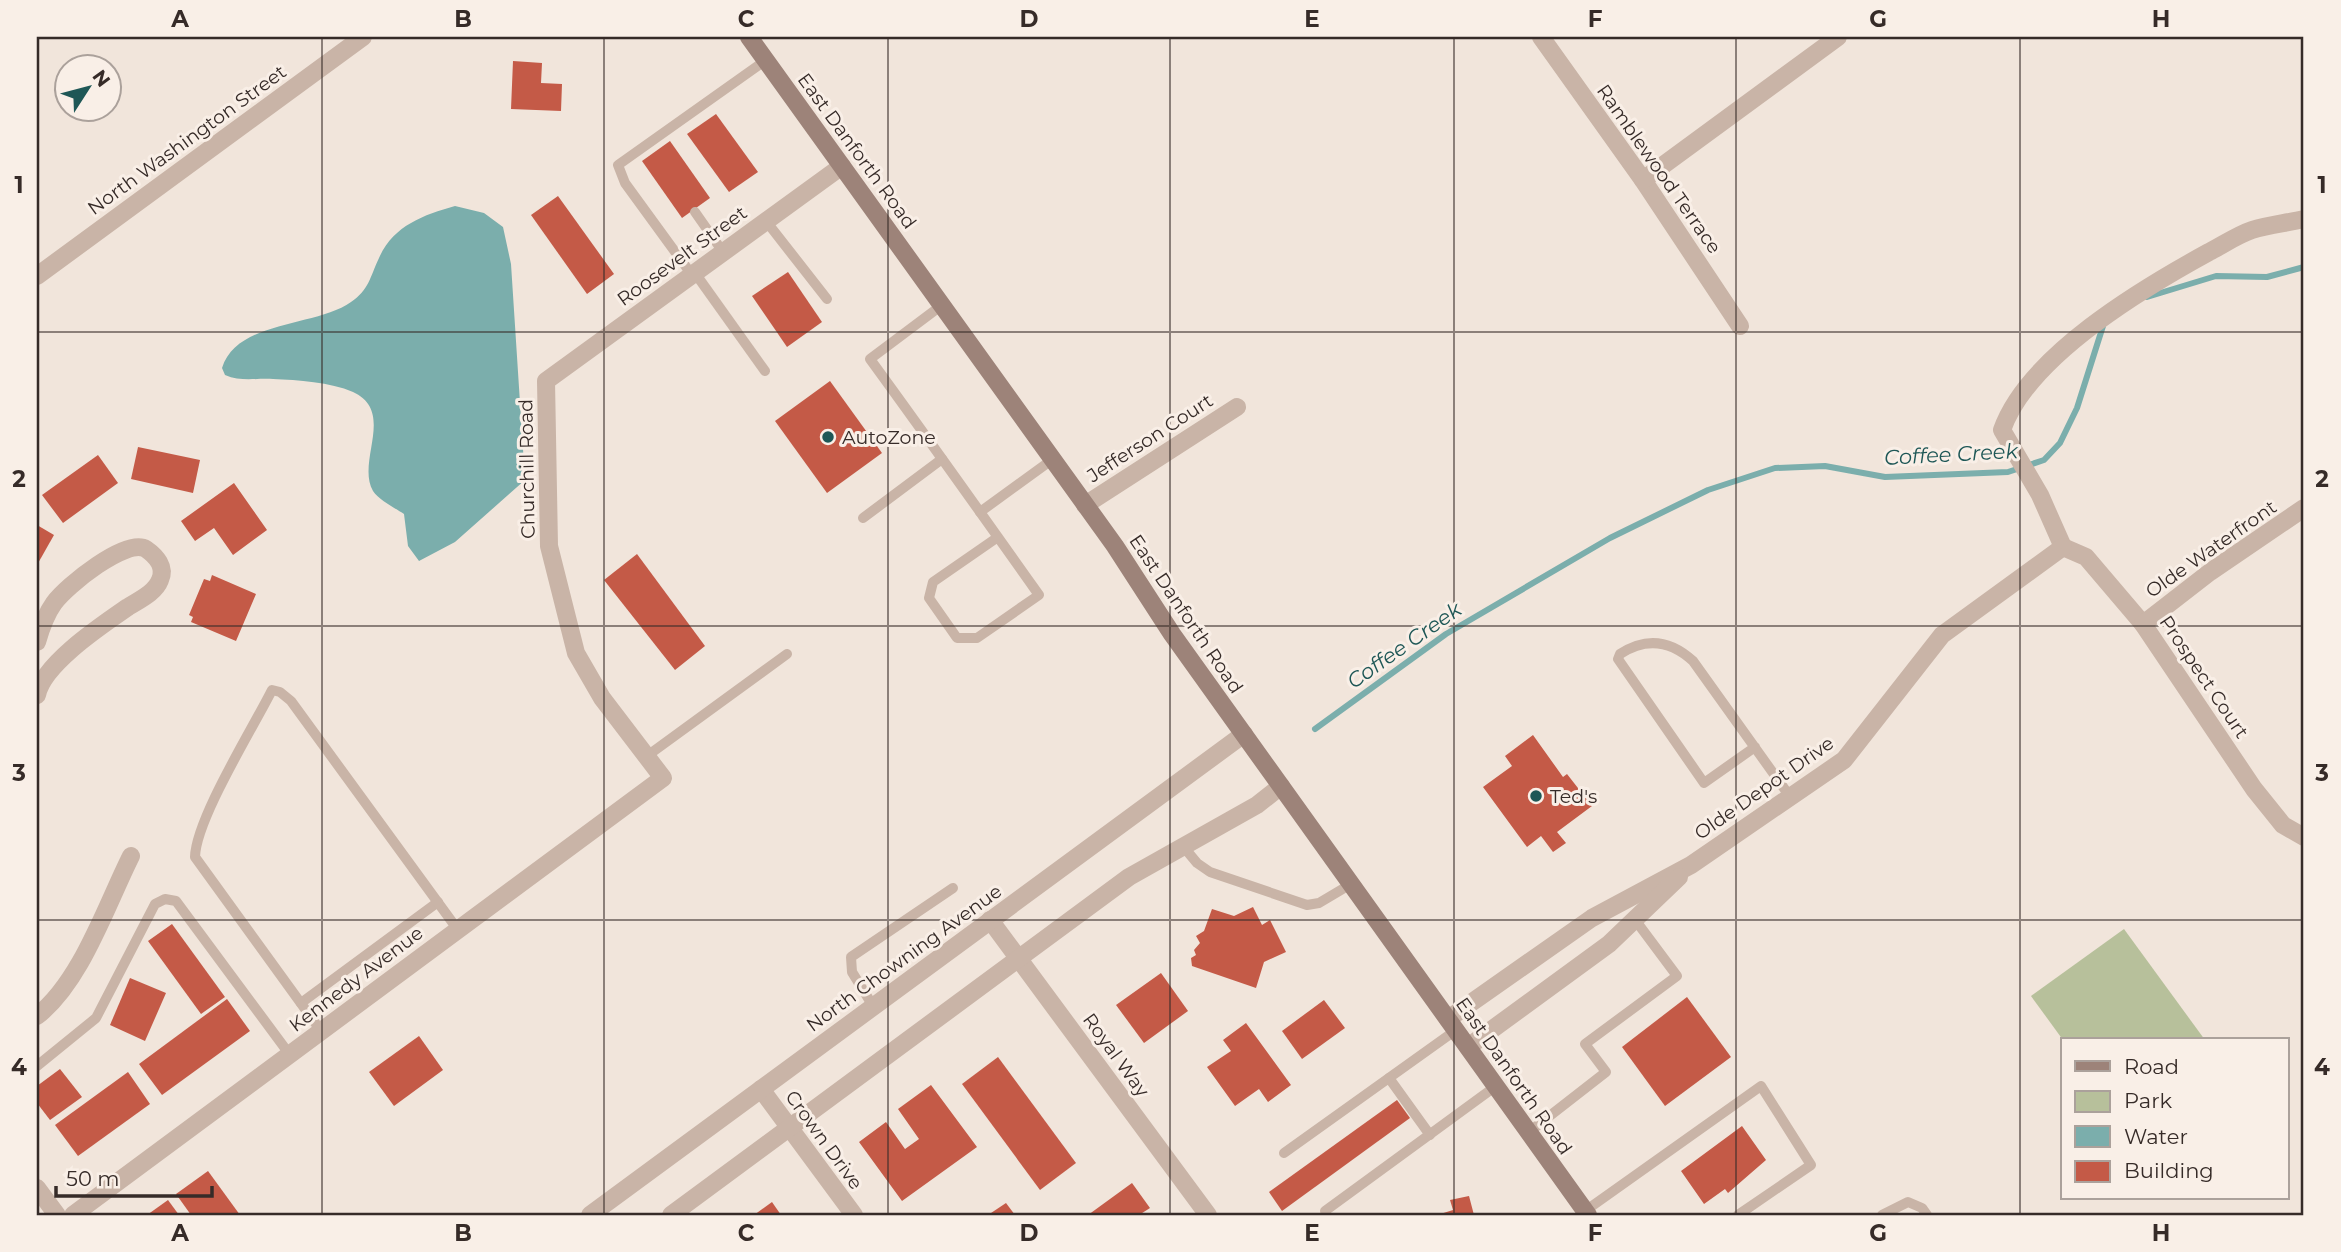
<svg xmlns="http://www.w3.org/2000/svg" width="2341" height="1252" font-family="Montserrat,sans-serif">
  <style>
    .green { fill: #b7c09b }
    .water { fill: #7baeac }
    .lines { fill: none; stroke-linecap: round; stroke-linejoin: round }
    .stream { stroke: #7baeac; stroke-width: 6 }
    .building { fill: #c45a47 }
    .service { stroke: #c9b4a7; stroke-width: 10 }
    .minor { stroke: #c9b4a7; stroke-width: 18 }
    .tertiary { stroke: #c9b4a7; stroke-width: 18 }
    .secondary { stroke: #9d8379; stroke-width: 18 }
    .grid { fill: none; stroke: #362b28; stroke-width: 2; stroke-opacity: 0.55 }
    .poi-dot { fill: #1e5756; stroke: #f9efe7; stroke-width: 2.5 }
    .labels { text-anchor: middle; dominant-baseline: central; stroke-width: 6; stroke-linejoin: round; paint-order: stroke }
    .street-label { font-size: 19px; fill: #362b28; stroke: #f9efe7 }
    .poi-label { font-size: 19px; fill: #362b28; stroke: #f9efe7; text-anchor: start }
    .water-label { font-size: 21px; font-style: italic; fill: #1e5756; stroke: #f9efe7 }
    .neatline { fill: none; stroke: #362b28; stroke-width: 2.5 }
    .grid-label { font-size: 23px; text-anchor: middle; font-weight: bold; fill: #362b28 }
  </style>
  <rect width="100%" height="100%" fill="#f1e5db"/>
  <!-- green -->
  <path class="green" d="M2124,929L2205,1040H2063L2031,996Z"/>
  <!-- water -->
  <path class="water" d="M455,206L484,213L503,227L511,264L525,480L455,542L419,561L408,546L404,514C395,508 379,500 373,491C356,461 396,412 353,392C330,382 298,380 273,379C256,378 241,382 225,375L222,368C237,320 316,327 351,302C369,290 370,277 379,258C393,226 423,215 455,206Z"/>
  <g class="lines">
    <!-- stream -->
    <g class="stream">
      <path d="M2147,297L2216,276L2267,277L2304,267"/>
      <path d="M1315,729L1446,634L1610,538L1708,490L1775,468L1825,466L1885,477L2008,472L2044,460L2060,443L2077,408L2103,326"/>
    </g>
  </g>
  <!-- building -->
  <g class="building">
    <path d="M513,61L542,63L541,83L562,84L561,111L511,109Z"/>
    <path d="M716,114L758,172L729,192L687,134Z"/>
    <path d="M670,141L710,198L682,218L642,161Z"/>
    <path d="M558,196L614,274L587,294L531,215Z"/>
    <path d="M788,272L822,322L787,347L752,296Z"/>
    <path d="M830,381L882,453L827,493L775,421Z"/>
    <path d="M138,447L200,460L193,493L131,479Z"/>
    <path d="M98,455L118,483L63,523L42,495Z"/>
    <path d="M234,483L267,530L233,555L214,528L195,541L181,521Z"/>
    <path d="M37,525L54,535L37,565Z"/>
    <path d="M637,554L705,646L675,670L604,580Z"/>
    <path d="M212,575L256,594L236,641L191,622L193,617L189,615L204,579L210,581Z"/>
    <path d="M1533,735L1563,777L1567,774L1592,806L1557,832L1566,843L1553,852L1541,836L1527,847L1483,787L1512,766L1505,756Z"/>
    <path d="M1253,907L1262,925L1270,920L1286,952L1264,962L1256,988L1192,966L1191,958L1196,955L1194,950L1200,943L1196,936L1204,931L1212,909L1234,916Z"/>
    <path d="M172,924L225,997L201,1014L148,941Z"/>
    <path d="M1161,973L1188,1011L1144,1043L1116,1005Z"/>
    <path d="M130,978L166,993L145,1041L110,1025Z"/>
    <path d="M1687,997L1731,1057L1665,1106L1622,1047Z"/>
    <path d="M227,999L250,1031L162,1095L139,1064Z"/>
    <path d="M1324,1000L1345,1028L1302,1059L1282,1031Z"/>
    <path d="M1246,1023L1291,1085L1268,1102L1259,1089L1235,1106L1207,1067L1231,1051L1223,1040Z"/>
    <path d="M419,1036L443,1070L394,1106L369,1072Z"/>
    <path d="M998,1057L1076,1163L1040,1190L962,1084Z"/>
    <path d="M60,1069L82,1097L50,1120L37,1103V1086Z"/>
    <path d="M128,1072L150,1104L78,1156L55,1125Z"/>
    <path d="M931,1085L977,1147L902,1201L859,1142L886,1122L905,1149L919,1139L898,1109Z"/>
    <path d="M1397,1100L1410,1118L1282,1211L1269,1192Z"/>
    <path d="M1742,1126L1766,1160L1728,1193L1725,1189L1704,1204L1681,1171Z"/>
    <path d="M208,1171L240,1215H191L176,1194Z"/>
    <path d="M1132,1183L1150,1208L1139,1215H1088Z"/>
    <path d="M1469,1196L1474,1215H1437L1453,1210L1450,1200Z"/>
    <path d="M168,1200L179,1215H147Z"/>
    <path d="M772,1202L781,1215H754Z"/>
    <path d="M1006,1203L1015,1215H988Z"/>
  </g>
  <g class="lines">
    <!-- service -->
    <g class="service">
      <path d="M695,212L723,252"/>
      <path d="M766,221L827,299"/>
      <path d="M695,273L765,371"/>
      <path d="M692,275L625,183L618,165L766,60"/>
      <path d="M942,305L870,359C927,437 983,516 1039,595L977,638H957L929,598L933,582L998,537"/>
      <path d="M980,512L1053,459"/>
      <path d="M863,518L942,459"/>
      <path d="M1755,747L1704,783L1618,659L1620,654C1646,637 1670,640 1693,661L1791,798"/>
      <path d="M647,756L787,654"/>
      <path d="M1182,845L1197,863L1210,872L1307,905L1319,903L1351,884"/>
      <path d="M301,1003L438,902"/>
      <path d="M873,1006L852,972L851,957L953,888"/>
      <path d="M321,1031L195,857C196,819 253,728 272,690L280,692L291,701L458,930"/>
      <path d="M37,1066L96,1018L155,904L165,899L176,901L290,1055"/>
      <path d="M1389,1078L1430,1135"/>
      <path d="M1529,1132L1606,1072L1585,1044L1677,976L1636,921"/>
      <path d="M1284,1153L1456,1030"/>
      <path d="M1325,1211L1496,1086"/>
      <path d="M1585,1211L1761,1086L1811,1165L1738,1215"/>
      <path d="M1882,1215L1908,1202L1922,1208L1927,1215"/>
    </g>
    <!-- minor -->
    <g class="minor">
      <path d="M1541,37L1643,180L1740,326"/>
      <path d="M1643,180L1838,37"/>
      <path d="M37,276L363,37"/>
      <path d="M1085,505L1237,407"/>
      <path d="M2063,547L2040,495L2002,430C2028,356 2143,288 2209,252C2223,245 2237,235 2252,230C2268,225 2287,223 2304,219"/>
      <path d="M2063,547L2086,557L2143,624L2254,789L2283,825L2304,837"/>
      <path d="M2143,624L2210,572L2304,508"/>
      <path d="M37,642C41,628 46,614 54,603C66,586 127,537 146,549C156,556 166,567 160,580C155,593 139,600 128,607C102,625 43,664 37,695"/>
      <path d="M990,920L1208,1215"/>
      <path d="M37,1016C81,982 106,906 131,856"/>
      <path d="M1448,1019L1592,918L1691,865L1844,760L1942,635L2063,547"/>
      <path d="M1468,1047L1609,944L1679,877"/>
      <path d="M761,1089L854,1215"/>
      <path d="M73,1215L663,778L602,698L576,653L549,546L546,381L842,166"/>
    </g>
    <!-- tertiary -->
    <g class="tertiary">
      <path d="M37,1188L57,1215"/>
      <path d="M590,1215L1244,734"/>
      <path d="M671,1215L1129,877L1257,805L1281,786"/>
    </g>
    <!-- secondary -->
    <path class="secondary" d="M749,37L1115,546L1172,634L1588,1215"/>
  </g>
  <!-- grid -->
  <path class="grid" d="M322,37V1215M604,37V1215M888,37V1215M1170,37V1215M1454,37V1215M1736,37V1215M2020,37V1215M37,332H2304M37,626H2304M37,920H2304"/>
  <!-- markers -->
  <g class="poi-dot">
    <circle cx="828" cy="437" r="7"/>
    <circle cx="1536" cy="796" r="7"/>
  </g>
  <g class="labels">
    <!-- street labels -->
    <g class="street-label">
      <text transform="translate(187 140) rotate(-36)">North Washington Street</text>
      <text transform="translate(857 151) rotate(54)">East Danforth Road</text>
      <text transform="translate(1659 169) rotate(55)">Ramblewood Terrace</text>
      <text transform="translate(682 256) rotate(-36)">Roosevelt Street</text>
      <text transform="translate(1150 438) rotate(-33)">Jefferson Court</text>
      <text transform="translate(527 469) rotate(-91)">Churchill Road</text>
      <text transform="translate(2211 549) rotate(-35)">Olde Waterfront</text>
      <text transform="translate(1186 614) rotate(56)">East Danforth Road</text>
      <text transform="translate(2204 677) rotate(56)">Prospect Court</text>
      <text transform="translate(1764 788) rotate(-35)">Olde Depot Drive</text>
      <text transform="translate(904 958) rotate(-36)">North Chowning Avenue</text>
      <text transform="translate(356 979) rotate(-37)">Kennedy Avenue</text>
      <text transform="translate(1116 1055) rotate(54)">Royal Way</text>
      <text transform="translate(1514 1076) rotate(55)">East Danforth Road</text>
      <text transform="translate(824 1140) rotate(54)">Crown Drive</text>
    </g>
    <!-- poi labels -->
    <g class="poi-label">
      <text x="842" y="437">AutoZone</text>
      <text x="1550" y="796">Ted's</text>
    </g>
    <!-- water labels -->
    <g class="water-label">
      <text transform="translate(1951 454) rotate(-3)">Coffee Creek</text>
      <text transform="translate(1404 645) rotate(-35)">Coffee Creek</text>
    </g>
  </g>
  <!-- border -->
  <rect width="2341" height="1252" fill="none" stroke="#f9efe7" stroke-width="77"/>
  <!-- legend -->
  <rect x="2061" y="1038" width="228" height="161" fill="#f9efe7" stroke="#aba19b" stroke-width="2"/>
  <rect x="2075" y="1061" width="35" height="10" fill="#9d8379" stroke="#aba19b" stroke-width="2"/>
  <text x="2124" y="1074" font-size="21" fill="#362b28">Road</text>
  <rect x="2075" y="1091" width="35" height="21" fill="#b7c09b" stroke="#aba19b" stroke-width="2"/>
  <text x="2124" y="1108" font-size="21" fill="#362b28">Park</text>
  <rect x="2075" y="1126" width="35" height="21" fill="#7baeac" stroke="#aba19b" stroke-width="2"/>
  <text x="2124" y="1144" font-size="21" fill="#362b28">Water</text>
  <rect x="2075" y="1161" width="35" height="21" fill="#c45a47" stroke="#aba19b" stroke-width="2"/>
  <text x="2124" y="1178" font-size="21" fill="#362b28">Building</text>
  <!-- north arrow -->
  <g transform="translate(88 88) rotate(54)"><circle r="33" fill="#f9efe7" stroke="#aba19b" stroke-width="2"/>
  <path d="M0-5L12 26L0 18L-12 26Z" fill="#1e5756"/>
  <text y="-10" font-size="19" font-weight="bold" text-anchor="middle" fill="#362b28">N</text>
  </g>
  <!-- scale -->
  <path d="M56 1186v10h156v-10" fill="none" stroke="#362b28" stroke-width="3.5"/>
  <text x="66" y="1186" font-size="21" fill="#362b28" stroke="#f9efe7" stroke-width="5" paint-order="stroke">50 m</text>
  <rect x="38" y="38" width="2264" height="1176" class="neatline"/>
  <g class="grid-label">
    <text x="180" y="27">A</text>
    <text x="463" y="27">B</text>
    <text x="746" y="27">C</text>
    <text x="1029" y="27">D</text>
    <text x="1312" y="27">E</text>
    <text x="1595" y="27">F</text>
    <text x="1878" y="27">G</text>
    <text x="2161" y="27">H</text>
    <text x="19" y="193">1</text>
    <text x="2322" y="193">1</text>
    <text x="19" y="487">2</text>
    <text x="2322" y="487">2</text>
    <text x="19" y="781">3</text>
    <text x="2322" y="781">3</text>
    <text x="19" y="1075">4</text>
    <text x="2322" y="1075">4</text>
    <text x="180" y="1241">A</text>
    <text x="463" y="1241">B</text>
    <text x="746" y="1241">C</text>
    <text x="1029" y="1241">D</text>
    <text x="1312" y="1241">E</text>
    <text x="1595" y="1241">F</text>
    <text x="1878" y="1241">G</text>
    <text x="2161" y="1241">H</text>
  </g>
</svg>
